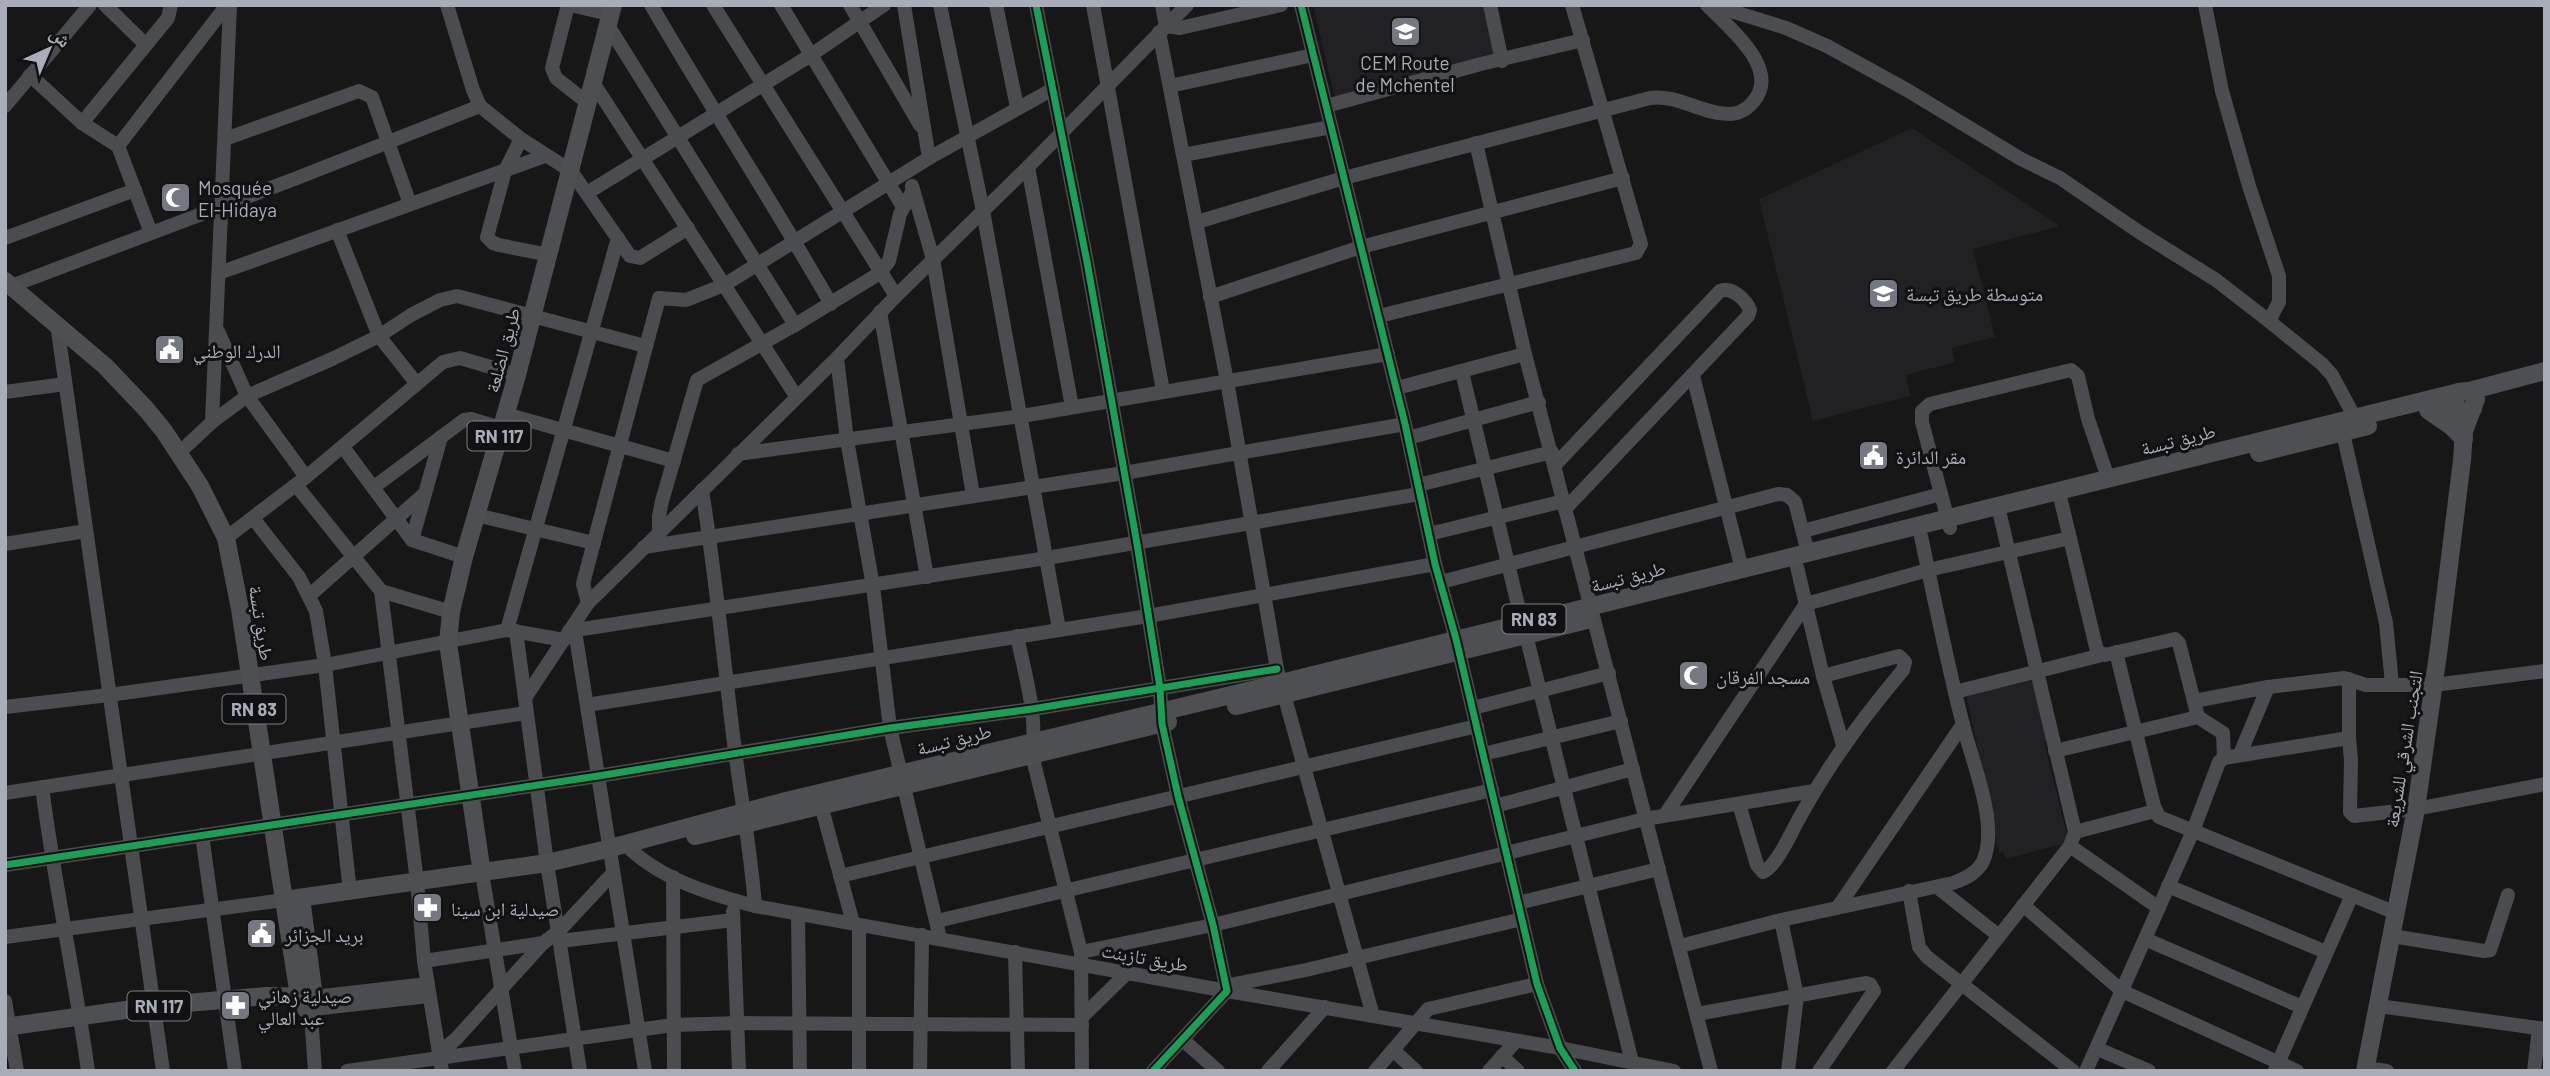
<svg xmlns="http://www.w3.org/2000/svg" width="2550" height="1076" font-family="Barlow,'Noto Naskh Arabic',sans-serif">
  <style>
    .built { fill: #212123 }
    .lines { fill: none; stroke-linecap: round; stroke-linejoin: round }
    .minor { stroke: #4b4c50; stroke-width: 14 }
    .major { stroke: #4d4f52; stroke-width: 18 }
    .cycleway-casing { stroke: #111113; stroke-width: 11 }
    .cycleway { stroke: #1a9f57; stroke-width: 7 }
    .labels { text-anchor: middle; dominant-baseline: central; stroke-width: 6; stroke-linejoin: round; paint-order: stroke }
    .shield { fill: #111113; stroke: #7b7e86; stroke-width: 2 }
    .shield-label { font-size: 18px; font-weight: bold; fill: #a8adb8 }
    .poi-label { font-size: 19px; fill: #a8adb8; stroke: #111113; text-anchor: start }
    .street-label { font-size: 19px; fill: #a8adb8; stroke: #111113 }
  </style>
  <rect width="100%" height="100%" fill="#171717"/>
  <!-- built -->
  <g class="built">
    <path d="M1313,5H1484L1496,56L1335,98Z"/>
    <path d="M1912,128L2060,226L1973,249L1995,337L1952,348L1955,362L1906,375L1910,396L1813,421L1759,199Z"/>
    <path d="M2035,680L2049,740L2044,742L2067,835L2066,843L2006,859L2003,851L1999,853L1985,794V780L1966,695Z"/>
  </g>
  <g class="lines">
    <!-- minor -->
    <g class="minor">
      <path d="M105,5L145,44"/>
      <path d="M447,5L473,90L480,106L521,139L571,171L630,256L640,258L688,228"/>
      <path d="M568,5L552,68L556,78L589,104"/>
      <path d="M570,5L609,14"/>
      <path d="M651,5C710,106 773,203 831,304"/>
      <path d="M713,5L896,296"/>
      <path d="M781,5L903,207"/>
      <path d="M850,5L920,125"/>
      <path d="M904,5L929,158"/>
      <path d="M940,5L983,211L1059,629"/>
      <path d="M996,5L1017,107"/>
      <path d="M1036,5L1087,262L1137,544L1160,688L1162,724L1178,796L1213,925L1227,991L1153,1071"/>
      <path d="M1093,5L1163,391"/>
      <path d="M1162,5L1166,26L1180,28L1281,5"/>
      <path d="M1301,5L1405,424L1435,564L1456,639L1537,984L1560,1048L1575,1071"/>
      <path d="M1490,5L1502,61"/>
      <path d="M1712,5L1786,28L1827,46L1907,90L2021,159L2060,178L2139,232L2216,280L2269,321L2322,364L2332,375L2355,418"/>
      <path d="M2205,5L2222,91L2249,186L2279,276V302L2269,321"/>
      <path d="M609,27L795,325"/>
      <path d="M1159,32L1227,381L1277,669L1373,1016"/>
      <path d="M30,75L82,123L118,146L151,233"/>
      <path d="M594,84L796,396"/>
      <path d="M1170,86L1313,55"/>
      <path d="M5,106L90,5"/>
      <path d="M1326,106L1481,64L1583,40"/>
      <path d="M82,123L168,18L171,5"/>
      <path d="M225,139L359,91L372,97L410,204"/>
      <path d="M521,139L505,171L487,237L493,243L499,245L549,255"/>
      <path d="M1476,143L1525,354"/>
      <path d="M118,146L227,5"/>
      <path d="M1183,155L1331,127"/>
      <path d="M1028,167L1072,407"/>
      <path d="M912,186L933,259L973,495"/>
      <path d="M587,193L811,55L884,5"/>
      <path d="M1197,222L1344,178L1650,98C1678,94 1701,114 1729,114C1739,114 1747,109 1753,102C1782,69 1729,28 1707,5"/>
      <path d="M337,230L379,336L417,384"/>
      <path d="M5,238L135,190"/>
      <path d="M219,273L545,156"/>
      <path d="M11,286L297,178L480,106"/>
      <path d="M1210,297L1361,247L1623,178"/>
      <path d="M880,312L927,577"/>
      <path d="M1379,316L1636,253L1641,244L1572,5"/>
      <path d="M57,324L163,1071"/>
      <path d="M218,331L247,396L306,477"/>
      <path d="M837,358L847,440L873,586L890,728L940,938"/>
      <path d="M1462,372L1522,622"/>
      <path d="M1693,376L1742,569"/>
      <path d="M1397,388L1525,354L1711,1071"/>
      <path d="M5,392L65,384"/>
      <path d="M505,414L674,461"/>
      <path d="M212,422L230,5"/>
      <path d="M2343,433L2386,623L2392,684"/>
      <path d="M1408,438L1539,402"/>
      <path d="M343,447L412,540L464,557"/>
      <path d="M179,453L212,422L247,396L332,359L379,336L411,315L440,300L457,296L645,346"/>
      <path d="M738,454L1022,416L1388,354"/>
      <path d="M1555,465L1720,291C1732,286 1746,300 1750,310L1748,316L1565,509"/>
      <path d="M296,485L381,591L451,612"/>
      <path d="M1418,485L1552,452"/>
      <path d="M374,487L464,420L471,419L501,428"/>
      <path d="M702,490C716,577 724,664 735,751C742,803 751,854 755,906"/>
      <path d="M2061,501L2097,651L2105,655L2175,639L2179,643L2198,717"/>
      <path d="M476,515L594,543"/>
      <path d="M253,518L299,577L316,611L325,665L350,892"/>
      <path d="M1950,528L1922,422V411L1930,404L2071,370L2078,376L2088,419L2108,478"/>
      <path d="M1803,531L1941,494"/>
      <path d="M659,534V516L662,501L697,380L795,325L880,273L889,261L900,214L913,190"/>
      <path d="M1429,534L1564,501"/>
      <path d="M226,538L306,477L443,362L460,358L517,375"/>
      <path d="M412,540L441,437"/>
      <path d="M5,544L86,531"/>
      <path d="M644,547L1124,473L1405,424"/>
      <path d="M1797,567L1823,676L1843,745"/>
      <path d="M1441,582L1778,494L1787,495L1795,502L1808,553"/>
      <path d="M381,591L417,882L424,961L442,1071"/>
      <path d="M310,595L423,495"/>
      <path d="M588,603L583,584L585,576L659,298L686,300L724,285L929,158L1053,89"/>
      <path d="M507,630L618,238"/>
      <path d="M516,631L547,863L580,1071"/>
      <path d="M569,631L1047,558L1419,494"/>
      <path d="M575,631L645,1071"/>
      <path d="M1526,635L1632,1062"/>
      <path d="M1017,636C1025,675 1038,716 1032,755L1081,952L1082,1071"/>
      <path d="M2116,652L2154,806L2159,817L2396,913"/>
      <path d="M2349,679V738"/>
      <path d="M1955,692L2102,655"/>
      <path d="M525,698L588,603L837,358L896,296L1028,167L1187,5"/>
      <path d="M2194,701L2268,687"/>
      <path d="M587,705L1148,616L1435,564"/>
      <path d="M5,707L109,695L325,665L507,630L564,640"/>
      <path d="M1473,708L1609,673"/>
      <path d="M2055,751L2198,717L2223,733L2224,758"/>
      <path d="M1483,754L1621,721"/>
      <path d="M2240,754L2268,687L2344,678L2366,685H2434L2545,671"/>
      <path d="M42,787C54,882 75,976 88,1071"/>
      <path d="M5,793L526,713"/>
      <path d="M1739,804L1757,865L1763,872C1778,865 1792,830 1801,815C1830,762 1864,716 1903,670L1905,662L1899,656L1823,676"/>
      <path d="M821,805L853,923"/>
      <path d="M1495,806L1633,769"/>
      <path d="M1665,815L1806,604L1928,570L2070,538"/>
      <path d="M2075,832L2155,811"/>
      <path d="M202,835L235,1071"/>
      <path d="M624,843C657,878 709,894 755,906L1227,991L1560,1048L1674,1071"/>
      <path d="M2070,846L2159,908"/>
      <path d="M5,865L598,776L890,728L1032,709L1277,669"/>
      <path d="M482,873L515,1071"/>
      <path d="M840,876L1477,726"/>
      <path d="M673,877L674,1071"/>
      <path d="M2168,886L2326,952"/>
      <path d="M1937,887L1999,936"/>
      <path d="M1909,891L1919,947L1927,957L2073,1071"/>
      <path d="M1518,903L1659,869"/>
      <path d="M2023,905L2122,991L2297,1071"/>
      <path d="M1838,907L1963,724"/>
      <path d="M733,911L739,1071"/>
      <path d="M798,914L800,1071"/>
      <path d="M1781,920L1797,996L1788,1071"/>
      <path d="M937,921L1492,790"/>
      <path d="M2392,936L2484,951L2490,950L2508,895"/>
      <path d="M5,937L284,900"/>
      <path d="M2145,939L2302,1007"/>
      <path d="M560,941L733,920"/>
      <path d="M1680,946L1781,920L1953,883C1967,878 1981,871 1985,856C1997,820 1972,761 1963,725C1947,662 1934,599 1921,536"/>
      <path d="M1015,952L1018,1071"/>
      <path d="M1081,952L1213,925L1645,819L1814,791"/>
      <path d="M424,961L543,943L558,932L613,873"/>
      <path d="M1225,986L1306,970L1522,919"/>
      <path d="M5,1001L17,1071"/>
      <path d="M2379,1006L2545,1029"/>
      <path d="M304,1010L429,996"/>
      <path d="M1697,1014L1866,983L1870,984L1874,991L1819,1071"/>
      <path d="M1082,1017L1127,973"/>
      <path d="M1183,1040L1218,1071"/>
      <path d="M2098,1049L2149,1071"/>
      <path d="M1393,1050L1416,1071"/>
      <path d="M439,1053L456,1039L543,943"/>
      <path d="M1502,1056L1518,1071"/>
      <path d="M2366,1068L2387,1071"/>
      <path d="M2275,1070L2352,895"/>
      <path d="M315,1071L312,1029L316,1009L314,997L427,984"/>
      <path d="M347,1071L673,1025L738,1023L1082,1025"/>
      <path d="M859,1071V925"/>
      <path d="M920,1071L922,935"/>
      <path d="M1268,1071L1325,1007"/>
      <path d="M1375,1071L1428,1009L1537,984"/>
      <path d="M1489,1071L1516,1041"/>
      <path d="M1893,1071L2070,846L2075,832L2000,515"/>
      <path d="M2086,1071L2193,831L2219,762L2224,758L2349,738L2351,760L2350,812L2354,816L2416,809L2545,784"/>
      <path d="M2534,1071L2539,1028"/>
    </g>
    <!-- major -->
    <g class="major">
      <path d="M5,281L105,366L146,409L164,431L200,486L226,538L240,609L284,900L547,863L603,850L786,801L1281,683L2459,392"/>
      <path d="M2469,391L2545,371"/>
      <path d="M2428,410L2451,426L2464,439"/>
      <path d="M2429,410L2456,407"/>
      <path d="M2464,431L2476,399L2469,391L2459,392L2454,399L2456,407L2462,411L2473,409"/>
      <path d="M2259,453L2368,426"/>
      <path d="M1236,706L1587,620"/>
      <path d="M695,836L1168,722"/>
      <path d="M482,873L448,643L451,612L464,557L517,375L613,5"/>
      <path d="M284,900L299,996"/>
      <path d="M5,1027L154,1006L266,996L314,997L301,898"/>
      <path d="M2365,1071L2416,809L2439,647L2462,460L2464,431L2459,410"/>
    </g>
    <defs>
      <g id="cycleway">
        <path d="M1036,5L1087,262L1137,544L1160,688L1162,724L1178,796L1213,925L1227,991L1153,1071"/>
        <path d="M1301,5L1405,424L1435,564L1456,639L1537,984L1560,1048L1575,1071"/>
        <path d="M5,865L598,776L890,728L1032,709L1277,669"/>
      </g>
    </defs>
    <!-- cycleway casing -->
    <use href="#cycleway" class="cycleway-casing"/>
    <!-- cycleway -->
    <use href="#cycleway" class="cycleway"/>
  </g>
  <!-- icons -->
  <defs>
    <symbol id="school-square" viewBox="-11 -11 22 22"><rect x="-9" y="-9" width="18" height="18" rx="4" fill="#757880" stroke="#111113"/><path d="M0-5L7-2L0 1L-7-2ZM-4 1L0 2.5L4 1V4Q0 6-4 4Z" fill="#fff"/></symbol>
    <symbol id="mosque-square" viewBox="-11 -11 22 22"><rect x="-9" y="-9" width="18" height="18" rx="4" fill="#757880" stroke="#111113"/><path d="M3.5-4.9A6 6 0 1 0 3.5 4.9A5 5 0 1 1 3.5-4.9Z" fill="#fff"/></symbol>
    <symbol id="civic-square" viewBox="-11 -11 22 22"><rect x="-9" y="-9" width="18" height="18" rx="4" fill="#757880" stroke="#111113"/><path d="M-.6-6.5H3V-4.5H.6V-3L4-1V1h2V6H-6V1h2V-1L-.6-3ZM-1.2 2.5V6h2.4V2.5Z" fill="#fff"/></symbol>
    <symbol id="pharmacy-square" viewBox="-11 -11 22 22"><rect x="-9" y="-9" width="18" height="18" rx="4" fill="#757880" stroke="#111113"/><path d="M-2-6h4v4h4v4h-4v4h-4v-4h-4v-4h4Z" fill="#fff"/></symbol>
  </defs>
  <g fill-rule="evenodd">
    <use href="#school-square" x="1388" y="14" width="35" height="35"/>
    <use href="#mosque-square" x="158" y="180" width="35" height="35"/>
    <use href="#school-square" x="1866" y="276" width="35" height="35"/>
    <use href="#civic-square" x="152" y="332" width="35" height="35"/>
    <use href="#civic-square" x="1856" y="438" width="35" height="35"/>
    <use href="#mosque-square" x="1676" y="658" width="35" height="35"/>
    <use href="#pharmacy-square" x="410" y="890" width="35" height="35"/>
    <use href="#civic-square" x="244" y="916" width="35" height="35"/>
    <use href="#pharmacy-square" x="218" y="988" width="35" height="35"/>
  </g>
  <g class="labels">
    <!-- shield labels -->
    <g class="shield">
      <rect x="467.5" y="421.5" width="63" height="29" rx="5"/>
      <rect x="1502.5" y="604.5" width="63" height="29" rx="5"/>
      <rect x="222.5" y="694.5" width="63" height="29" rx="5"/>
      <rect x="127.5" y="991.5" width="63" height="29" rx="5"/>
    </g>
    <g class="shield-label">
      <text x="499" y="436">RN 117</text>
      <text x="1534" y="619">RN 83</text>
      <text x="254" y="709">RN 83</text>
      <text x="159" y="1006">RN 117</text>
    </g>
    <!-- poi labels -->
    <g class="poi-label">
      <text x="1405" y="62" text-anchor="middle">CEM Route<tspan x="1405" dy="22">de Mchentel</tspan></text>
      <text x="198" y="187">Mosquée<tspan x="198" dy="22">El-Hidaya</tspan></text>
      <text x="1906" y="293">متوسطة طريق تبسة</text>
      <text x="193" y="350">الدرك الوطني</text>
      <text x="1896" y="456">مقر الدائرة</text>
      <text x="1716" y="676">مسجد الفرقان</text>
      <text x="451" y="908">صيدلية ابن سينا</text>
      <text x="285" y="934">بريد الجزائر</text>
      <text x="258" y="995">صيدلية زهاني<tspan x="258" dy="22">عبد العالي</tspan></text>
    </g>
    <!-- street labels -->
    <g class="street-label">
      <text transform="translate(502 350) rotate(-75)">طريق الضلعة</text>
      <text transform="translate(2178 439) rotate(-14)">طريق تبسة</text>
      <text transform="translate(1628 576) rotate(-14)">طريق تبسة</text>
      <text transform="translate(262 623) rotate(81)">طريق تبسة</text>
      <text transform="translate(954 739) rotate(-14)">طريق تبسة</text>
      <text transform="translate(2403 749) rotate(-81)">التجنب الشرقي للشريعة</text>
      <text transform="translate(1145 957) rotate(10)">طريق تازبنت</text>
    </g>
  </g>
  <!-- border -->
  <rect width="2550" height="1076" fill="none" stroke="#a8adb8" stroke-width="14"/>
  <!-- north arrow -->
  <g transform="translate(49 49) rotate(44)" stroke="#111113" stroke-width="5" paint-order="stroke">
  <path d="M0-5L12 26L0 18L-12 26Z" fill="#a8adb8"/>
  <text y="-10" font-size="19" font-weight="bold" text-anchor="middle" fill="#a8adb8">ش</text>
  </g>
</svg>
